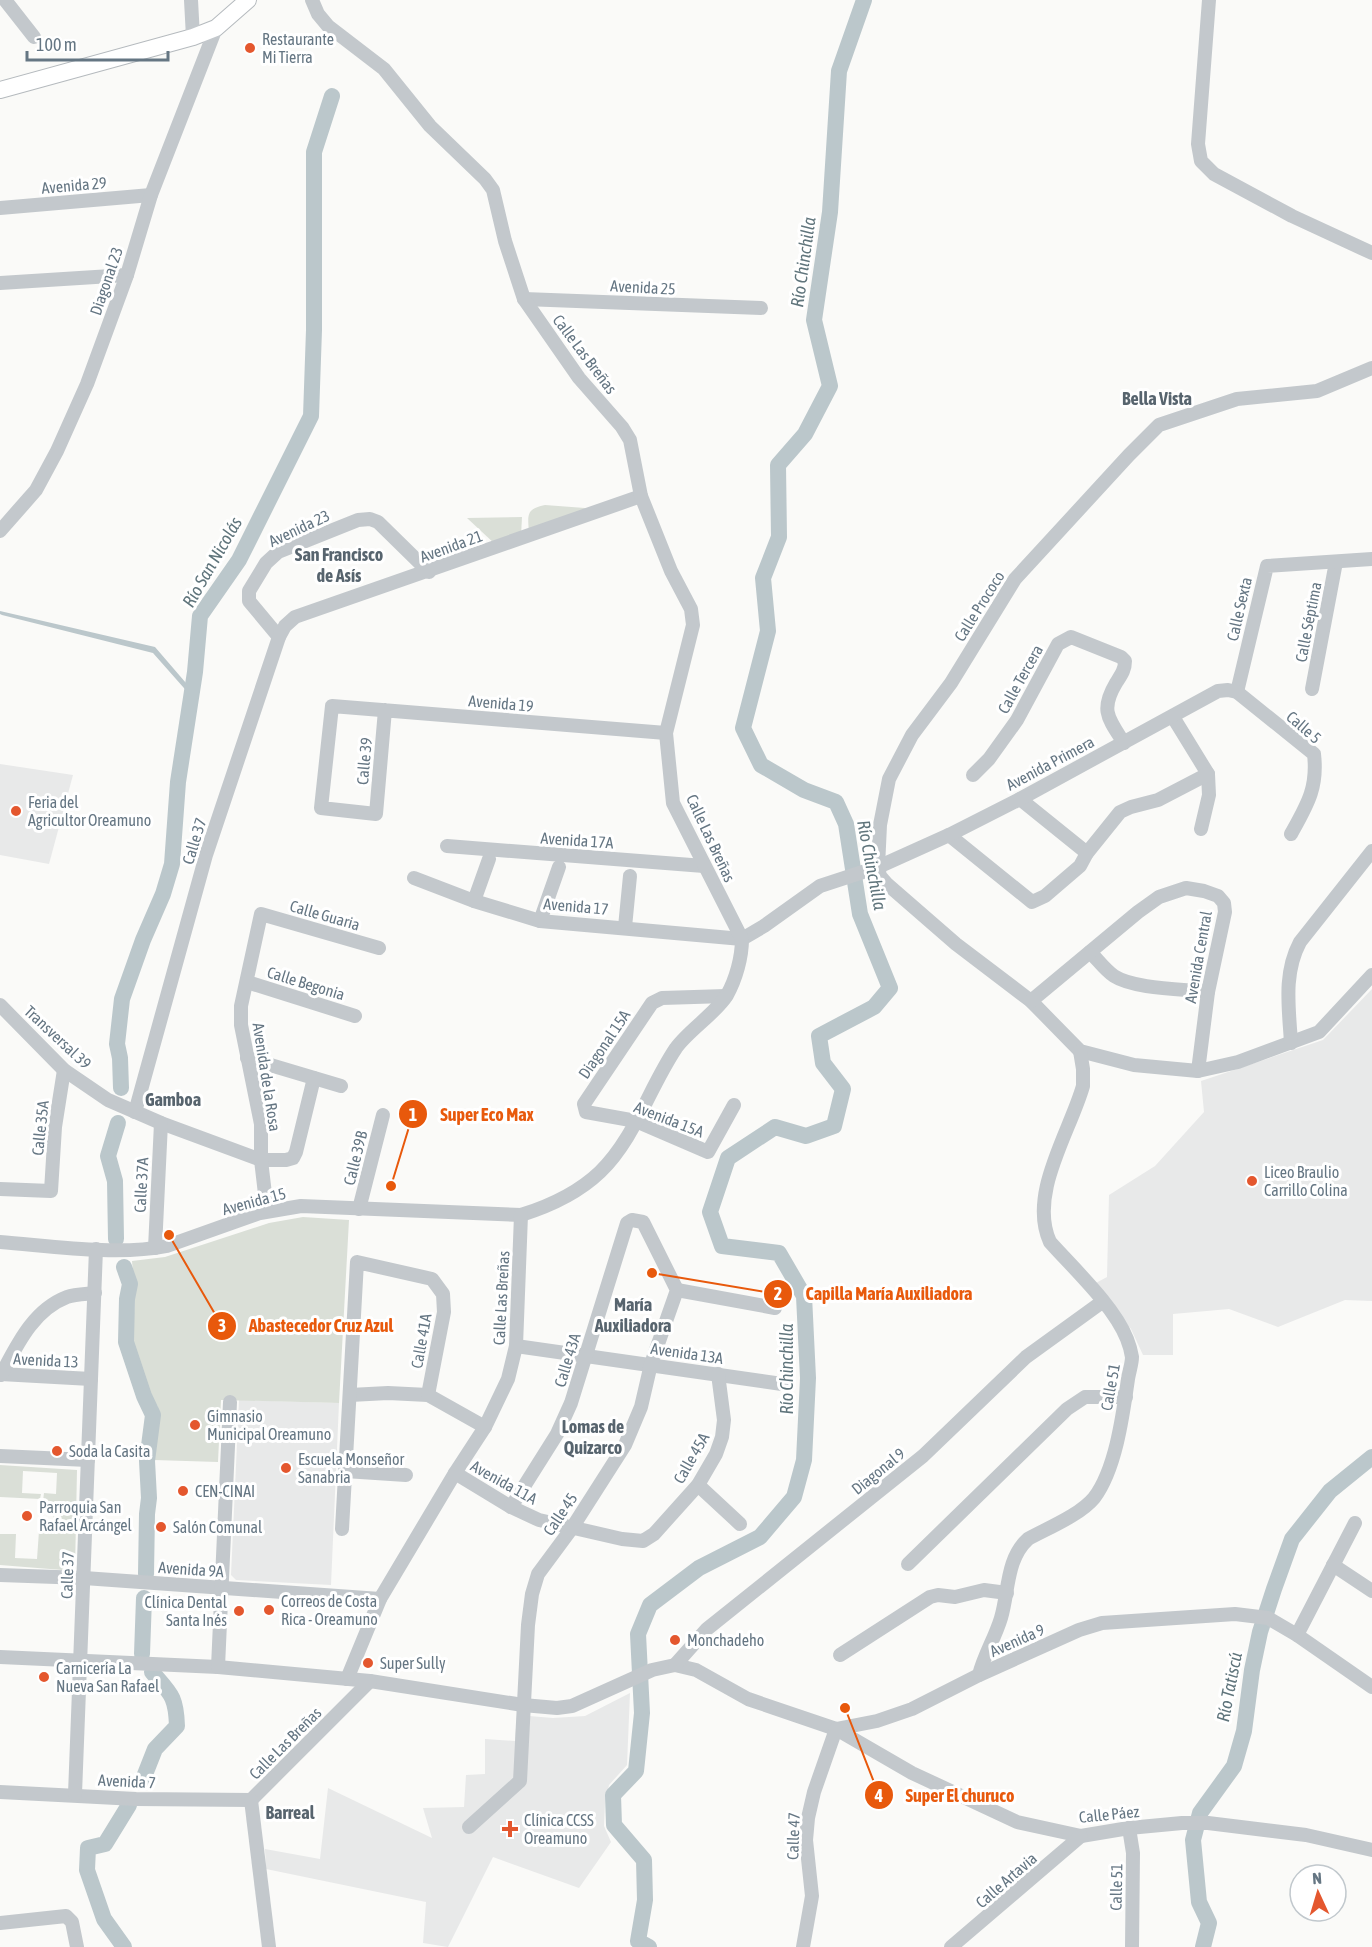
<svg xmlns="http://www.w3.org/2000/svg" width="1372" height="1947" font-family="'Asap Condensed',sans-serif">
  <style>
    .built { fill: #e8e9e9 }
    .green { fill: #dadfd7 }
    .water { fill: #bbc7cb }
    .lines { fill: none; stroke-linecap: round; stroke-linejoin: round }
    .river { stroke: #bbc7cb; stroke-width: 16 }
    .major-casing { stroke: #b5babe; stroke-width: 18 }
    .minor { stroke: #c3c8cc; stroke-width: 14 }
    .major { stroke: #fff; stroke-width: 16 }
    .poi-dot { fill: #e4572e; stroke: #fff; stroke-width: 2 }
    .labels { text-anchor: middle; dominant-baseline: central; stroke-width: 6; stroke-linejoin: round; paint-order: stroke }
    .poi-label { font-size: 16px; fill: #657683; stroke: #fff; text-anchor: start }
    .street-label { font-size: 16px; fill: #657683; stroke: #fff }
    .water-label { font-size: 18px; font-style: italic; fill: #60757c; stroke: #fff }
    .neighbourhood-label { font-size: 18px; font-weight: bold; fill: #57646e; stroke: #fff }
    .leader { fill: none; stroke: #e8590c; stroke-width: 2 }
    .callout-dot { fill: #e8590c; stroke: #fff; stroke-width: 2 }
    .mark-label { font-size: 18px; text-anchor: middle; font-weight: bold; fill: #fff }
    .callout-label { font-size: 18px; text-anchor: middle; font-weight: bold; fill: #e8590c; stroke: #fff; stroke-width: 6; stroke-linejoin: round; paint-order: stroke }
  </style>
  <rect width="100%" height="100%" fill="#fafaf8"/>
  <!-- built -->
  <g class="built">
    <path d="M0,764L73,775L49,864L0,855Z"/>
    <path d="M1372,989V1301L1345,1300L1278,1327L1229,1309L1173,1314V1355H1143L1131,1329L1094,1284L1107,1277L1109,1195L1155,1166L1204,1112L1201,1081L1323,1040Z"/>
    <path d="M239,1400L339,1403L331,1585L236,1580L231,1575Z"/>
    <path d="M630,1693L627,1765L609,1785L605,1803L604,1826L611,1842L579,1888L493,1857L448,1947L423,1943L426,1902L266,1869L265,1849L320,1859L328,1788L432,1838L423,1808L464,1807L466,1775L485,1774V1739L515,1741L517,1715L553,1718L585,1716Z"/>
  </g>
  <!-- green -->
  <g class="green">
    <path d="M545,505L598,509L529,533C528,516 525,509 545,505Z"/>
    <path d="M522,517L521,536L496,545L467,518Z"/>
    <path d="M303,1217L349,1220L339,1403L221,1400L218,1462L154,1460L158,1407L141,1378L132,1343L135,1298L132,1261L165,1257L269,1223Z"/>
    <path d="M0,1465L77,1470L75,1571L0,1565V1534H16L15,1558L37,1559L39,1531H53L54,1502L43,1501L44,1493L56,1494L57,1473L23,1471L22,1493L41,1494L40,1499L0,1497Z"/>
  </g>
  <!-- water -->
  <path class="water" d="M0,611L155,647L192,690L191,696L153,653L2,615L0,614Z"/>
  <g class="lines">
    <!-- river -->
    <g class="river">
      <path d="M121,1088L120,1058L117,1044L122,999L143,940L163,894L172,864L178,782L195,672L200,616L239,560L311,416L314,330V152L332,96"/>
      <path d="M116,1239L115,1181L108,1156L118,1123"/>
      <path d="M124,1267L130,1284L127,1299L126,1342L144,1396L153,1415L147,1461L149,1498L147,1514L146,1574"/>
      <path d="M142,1654L144,1598"/>
      <path d="M142,1782L155,1749L177,1726C176,1696 171,1694 152,1672"/>
      <path d="M124,1947L104,1919L87,1870L88,1848L105,1844L129,1805"/>
      <path d="M649,1947L638,1941L645,1900L644,1860L614,1825L613,1795L636,1771L642,1713L638,1634L650,1605L699,1568L760,1537L794,1497L804,1460L808,1378L804,1296L779,1253L722,1246L710,1212L728,1158L775,1127L806,1136L834,1126L843,1089L823,1063L819,1036L874,1007L890,988L860,914L846,824L836,802L804,790L761,765L743,728L768,631L763,578L779,537L778,465L805,434L830,386L814,320L830,212L839,71L864,0"/>
      <path d="M1203,1947L1209,1923L1199,1902L1193,1840L1200,1813L1234,1766L1244,1731L1252,1670L1260,1632L1274,1589L1292,1539L1330,1491L1372,1457"/>
    </g>
    <defs>
      <path id="major" d="M0,90L193,37L216,28L248,0"/>
    </defs>
    <!-- major casing -->
    <use href="#major" class="major-casing"/>
    <!-- minor -->
    <g class="minor">
      <path d="M5,0L34,37"/>
      <path d="M191,0L193,37"/>
      <path d="M1209,0L1198,144L1201,161L1214,174L1292,216L1372,253"/>
      <path d="M0,208L151,195"/>
      <path d="M0,283L127,275"/>
      <path d="M524,299L761,308"/>
      <path d="M1372,368L1317,391L1237,399L1159,425L1129,455L1015,579L951,683L912,735L889,779L880,825L878,867L880,876L887,884L956,944L1031,1001L1080,1051L1134,1065L1198,1071L1238,1062L1319,1032L1372,975"/>
      <path d="M0,531L36,490L57,451L87,384L127,275L151,195L216,28"/>
      <path d="M279,637L249,601V591L266,563L278,552L358,520L370,519L378,522L429,572"/>
      <path d="M1312,689L1336,562"/>
      <path d="M1237,692L1267,566L1372,559"/>
      <path d="M385,710L376,814L321,808L332,706C444,715 555,724 666,733"/>
      <path d="M1173,717L1208,774L1209,795L1201,829"/>
      <path d="M973,775L989,759L1017,720L1058,644L1071,637L1121,657L1125,661C1125,670 1121,675 1116,683C1100,710 1108,718 1124,743"/>
      <path d="M1020,799L1087,853"/>
      <path d="M949,835L1032,902L1045,896L1080,866L1087,853L1120,812L1131,807L1158,800L1208,774"/>
      <path d="M447,846L704,866"/>
      <path d="M414,878L474,901L540,921L742,939"/>
      <path d="M474,901L489,859"/>
      <path d="M540,921L559,867"/>
      <path d="M625,927L630,876"/>
      <path d="M742,939L764,926L820,886L878,867L949,835L1020,799L1218,691L1228,690L1237,692L1314,754C1318,788 1307,805 1291,834"/>
      <path d="M1090,952C1098,960 1105,970 1114,976C1134,989 1183,989 1208,992"/>
      <path d="M247,982L355,1016"/>
      <path d="M726,996L662,998L652,1003L584,1104L586,1112L636,1121L708,1152L734,1105"/>
      <path d="M1031,1001L1138,912L1159,897L1186,888L1204,891L1218,896L1224,903L1225,912L1208,992L1198,1071"/>
      <path d="M0,1005L64,1070L108,1100L161,1123L261,1160H286L293,1158L296,1152L314,1078"/>
      <path d="M1291,1043C1289,1008 1283,974 1300,942L1372,851"/>
      <path d="M247,1058L341,1086"/>
      <path d="M135,1112L206,855L279,637L285,626L295,617L641,496"/>
      <path d="M0,1189L51,1191L55,1127L64,1070"/>
      <path d="M359,1209L383,1115"/>
      <path d="M267,1211L261,1160V1124L241,1025V1006L261,914L379,948"/>
      <path d="M0,1242C52,1246 116,1256 167,1246L260,1213L301,1206L521,1215C550,1206 577,1194 600,1172C635,1138 649,1088 676,1048C689,1030 716,1013 727,995C736,979 742,957 742,939L673,803L666,733L693,625L691,609L671,571L641,496L630,440L622,427L579,378L524,299L505,241L493,190L485,179L430,126L384,69L328,26L318,14L312,0"/>
      <path d="M155,1248L161,1123"/>
      <path d="M677,1290L775,1308"/>
      <path d="M516,1346L782,1384"/>
      <path d="M0,1374L91,1379"/>
      <path d="M1,1375C17,1345 33,1310 67,1297C75,1294 86,1294 95,1293"/>
      <path d="M350,1395L388,1393L428,1395L485,1427"/>
      <path d="M0,1456L88,1460"/>
      <path d="M345,1471L406,1475"/>
      <path d="M455,1473L511,1507L539,1520L622,1539L643,1541L654,1534L698,1485L716,1454L722,1437L724,1420L718,1374"/>
      <path d="M698,1485L740,1524"/>
      <path d="M342,1529L357,1262L432,1279L443,1294L444,1312L428,1395"/>
      <path d="M908,1564L1067,1409L1085,1397H1126"/>
      <path d="M1333,1565L1372,1591"/>
      <path d="M0,1575L84,1578L380,1599"/>
      <path d="M1297,1635L1355,1523"/>
      <path d="M840,1655L930,1597L938,1595L955,1597L984,1590L1007,1593"/>
      <path d="M0,1657L218,1667L370,1681L523,1705L557,1708L572,1706L652,1670L675,1665L696,1670L748,1699L836,1729L877,1721L912,1709L979,1675L1079,1630L1102,1623L1235,1614L1268,1618L1297,1635L1372,1687"/>
      <path d="M675,1665L707,1629L923,1456L1026,1357L1102,1302"/>
      <path d="M218,1667L230,1402"/>
      <path d="M979,1675C984,1655 995,1638 1001,1618C1009,1591 1006,1559 1028,1539C1048,1528 1080,1515 1094,1498C1116,1469 1123,1414 1128,1379C1129,1372 1132,1364 1132,1357C1131,1351 1129,1344 1127,1339C1114,1306 1074,1269 1050,1242C1028,1194 1070,1132 1083,1086V1069L1080,1051"/>
      <path d="M347,1679L380,1599L455,1473L485,1427L508,1379L516,1346L521,1215"/>
      <path d="M836,1729L912,1773L1017,1822L1081,1836L1129,1828L1182,1823H1208L1306,1835L1372,1850"/>
      <path d="M0,1792L136,1799L251,1800"/>
      <path d="M75,1794L96,1249"/>
      <path d="M251,1800L370,1681"/>
      <path d="M251,1800L269,1947"/>
      <path d="M469,1827L520,1781L528,1625L532,1594L538,1574L572,1528L625,1445L641,1407L651,1364L677,1290L643,1222L632,1220L627,1223L571,1403L557,1434L511,1507"/>
      <path d="M1129,1828L1133,1853L1132,1947"/>
      <path d="M0,1923L66,1916L72,1922L77,1947"/>
      <path d="M803,1947L812,1896L806,1840L808,1818L814,1792L836,1729"/>
      <path d="M951,1947L1081,1836"/>
    </g>
    <!-- major -->
    <use href="#major" class="major"/>
  </g>
  <!-- markers -->
  <g class="poi-dot">
    <circle cx="250" cy="48" r="6"/>
    <circle cx="16" cy="811" r="6"/>
    <circle cx="1252" cy="1181" r="6"/>
    <circle cx="195" cy="1425" r="6"/>
    <circle cx="57" cy="1451" r="6"/>
    <circle cx="286" cy="1468" r="6"/>
    <circle cx="183" cy="1491" r="6"/>
    <circle cx="27" cy="1516" r="6"/>
    <circle cx="161" cy="1527" r="6"/>
    <circle cx="269" cy="1610" r="6"/>
    <circle cx="239" cy="1611" r="6"/>
    <circle cx="675" cy="1640" r="6"/>
    <circle cx="368" cy="1663" r="6"/>
    <circle cx="44" cy="1677" r="6"/>
    <path d="M507 1820h6v6h6v6h-6v6h-6v-6h-6v-6h6z"/>
  </g>
  <g class="labels">
    <!-- poi labels -->
    <g class="poi-label">
      <text x="262" y="39">Restaurante<tspan x="262" dy="18">Mi Tierra</tspan></text>
      <text x="28" y="802">Feria del<tspan x="28" dy="18">Agricultor Oreamuno</tspan></text>
      <text x="1264" y="1172">Liceo Braulio<tspan x="1264" dy="18">Carrillo Colina</tspan></text>
      <text x="207" y="1416">Gimnasio<tspan x="207" dy="18">Municipal Oreamuno</tspan></text>
      <text x="69" y="1451">Soda la Casita</text>
      <text x="298" y="1459">Escuela Monseñor<tspan x="298" dy="18">Sanabria</tspan></text>
      <text x="195" y="1491">CEN-CINAI</text>
      <text x="39" y="1507">Parroquia San<tspan x="39" dy="18">Rafael Arcángel</tspan></text>
      <text x="173" y="1527">Salón Comunal</text>
      <text x="281" y="1601">Correos de Costa<tspan x="281" dy="18">Rica - Oreamuno</tspan></text>
      <text x="227" y="1602" text-anchor="end">Clínica Dental<tspan x="227" dy="18">Santa Inés</tspan></text>
      <text x="687" y="1640">Monchadeho</text>
      <text x="380" y="1663">Super Sully</text>
      <text x="56" y="1668">Carnicería La<tspan x="56" dy="18">Nueva San Rafael</tspan></text>
      <text x="524" y="1820">Clínica CCSS<tspan x="524" dy="18">Oreamuno</tspan></text>
    </g>
    <!-- street labels -->
    <g class="street-label">
      <text transform="translate(74 185) rotate(-5)">Avenida 29</text>
      <text transform="translate(106 281) rotate(-71)">Diagonal 23</text>
      <text transform="translate(643 287) rotate(3)">Avenida 25</text>
      <text transform="translate(585 354) rotate(53)">Calle Las Breñas</text>
      <text transform="translate(299 528) rotate(-25)">Avenida 23</text>
      <text transform="translate(451 546) rotate(-20)">Avenida 21</text>
      <text transform="translate(979 606) rotate(-58)">Calle Prococo</text>
      <text transform="translate(1239 609) rotate(-77)">Calle Sexta</text>
      <text transform="translate(1308 622) rotate(-79)">Calle Séptima</text>
      <text transform="translate(1020 679) rotate(-61)">Calle Tercera</text>
      <text transform="translate(501 703) rotate(5)">Avenida 19</text>
      <text transform="translate(1304 727) rotate(41)">Calle 5</text>
      <text transform="translate(364 761) rotate(-85)">Calle 39</text>
      <text transform="translate(1050 763) rotate(-28)">Avenida Primera</text>
      <text transform="translate(711 838) rotate(65)">Calle Las Breñas</text>
      <text transform="translate(577 840) rotate(4)">Avenida 17A</text>
      <text transform="translate(194 841) rotate(-73)">Calle 37</text>
      <text transform="translate(576 906) rotate(5)">Avenida 17</text>
      <text transform="translate(325 915) rotate(16)">Calle Guaria</text>
      <text transform="translate(1198 957) rotate(-80)">Avenida Central</text>
      <text transform="translate(306 983) rotate(17)">Calle Begonia</text>
      <text transform="translate(58 1037) rotate(43)">Transversal 39</text>
      <text transform="translate(604 1044) rotate(-56)">Diagonal 15A</text>
      <text transform="translate(267 1077) rotate(81)">Avenida de la Rosa</text>
      <text transform="translate(669 1119) rotate(21)">Avenida 15A</text>
      <text transform="translate(40 1128) rotate(-84)">Calle 35A</text>
      <text transform="translate(355 1158) rotate(-76)">Calle 39B</text>
      <text transform="translate(141 1185) rotate(-87)">Calle 37A</text>
      <text transform="translate(254 1201) rotate(-15)">Avenida 15</text>
      <text transform="translate(501 1298) rotate(-87)">Calle Las Breñas</text>
      <text transform="translate(421 1341) rotate(-80)">Calle 41A</text>
      <text transform="translate(687 1353) rotate(8)">Avenida 13A</text>
      <text transform="translate(46 1360) rotate(3)">Avenida 13</text>
      <text transform="translate(567 1360) rotate(-73)">Calle 43A</text>
      <text transform="translate(1110 1387) rotate(-80)">Calle 51</text>
      <text transform="translate(691 1458) rotate(-60)">Calle 45A</text>
      <text transform="translate(878 1471) rotate(-39)">Diagonal 9</text>
      <text transform="translate(504 1482) rotate(29)">Avenida 11A</text>
      <text transform="translate(560 1514) rotate(-56)">Calle 45</text>
      <text transform="translate(191 1569) rotate(4)">Avenida 9A</text>
      <text transform="translate(67 1575) rotate(-88)">Calle 37</text>
      <text transform="translate(1017 1640) rotate(-24)">Avenida 9</text>
      <text transform="translate(285 1743) rotate(-45)">Calle Las Breñas</text>
      <text transform="translate(127 1781) rotate(3)">Avenida 7</text>
      <text transform="translate(1109 1814) rotate(-6)">Calle Páez</text>
      <text transform="translate(793 1836) rotate(-88)">Calle 47</text>
      <text transform="translate(1006 1880) rotate(-41)">Calle Artavia</text>
      <text transform="translate(1116 1887) rotate(-89)">Calle 51</text>
    </g>
    <!-- water labels -->
    <g class="water-label">
      <text transform="translate(803 262) rotate(-82)">Río Chinchilla</text>
      <text transform="translate(212 562) rotate(-60)">Río San Nicolás</text>
      <text transform="translate(872 865) rotate(79)">Río Chinchilla</text>
      <text transform="translate(786 1369) rotate(-90)">Río Chinchilla</text>
      <text transform="translate(1229 1687) rotate(-79)">Río Tatiscú</text>
    </g>
    <!-- neighbourhood labels -->
    <g class="neighbourhood-label">
      <text x="1157" y="398">Bella Vista</text>
      <text x="339" y="554">San Francisco<tspan x="339" dy="21">de Asís</tspan></text>
      <text x="173" y="1099">Gamboa</text>
      <text x="633" y="1304">María<tspan x="633" dy="21">Auxiliadora</tspan></text>
      <text x="593" y="1426">Lomas de<tspan x="593" dy="21">Quizarco</tspan></text>
      <text x="290" y="1812">Barreal</text>
    </g>
  </g>
  <!-- callouts -->
  <path class="leader" d="M391 1186L413 1114M652 1273L778 1294M169 1235L222 1326M845 1708L879 1795"/>
  <g class="callout-dot">
    <circle cx="391" cy="1186" r="6"/>
    <circle cx="652" cy="1273" r="6"/>
    <circle cx="169" cy="1235" r="6"/>
    <circle cx="845" cy="1708" r="6"/>
    <circle cx="413" cy="1114" r="15"/>
    <circle cx="778" cy="1294" r="15"/>
    <circle cx="222" cy="1326" r="15"/>
    <circle cx="879" cy="1795" r="15"/>
  </g>
  <g class="mark-label">
    <text x="413" y="1121">1</text>
    <text x="778" y="1300">2</text>
    <text x="222" y="1332">3</text>
    <text x="879" y="1802">4</text>
  </g>
  <g class="callout-label">
    <text x="487" y="1121">Super Eco Max</text>
    <text x="889" y="1300">Capilla María Auxiliadora</text>
    <text x="321" y="1332">Abastecedor Cruz Azul</text>
    <text x="960" y="1802">Super El churuco</text>
  </g>
  <!-- north arrow -->
  <g transform="translate(1318 1893) rotate(356)"><circle r="28" fill="#ffffff" stroke="#c1c8cd" stroke-width="1.5"/>
  <path d="M0-4.5L10 22L0 15L-10 22Z" fill="#e4572e"/>
  <text y="-9" font-size="16" font-weight="bold" text-anchor="middle" fill="#657683">N</text>
  </g>
  <!-- scale -->
  <path d="M27 51v9h141v-9" fill="none" stroke="#657683" stroke-width="3"/>
  <text x="36" y="51" font-size="18" fill="#657683" stroke="#ffffff" stroke-width="4.5" paint-order="stroke">100 m</text>
</svg>
